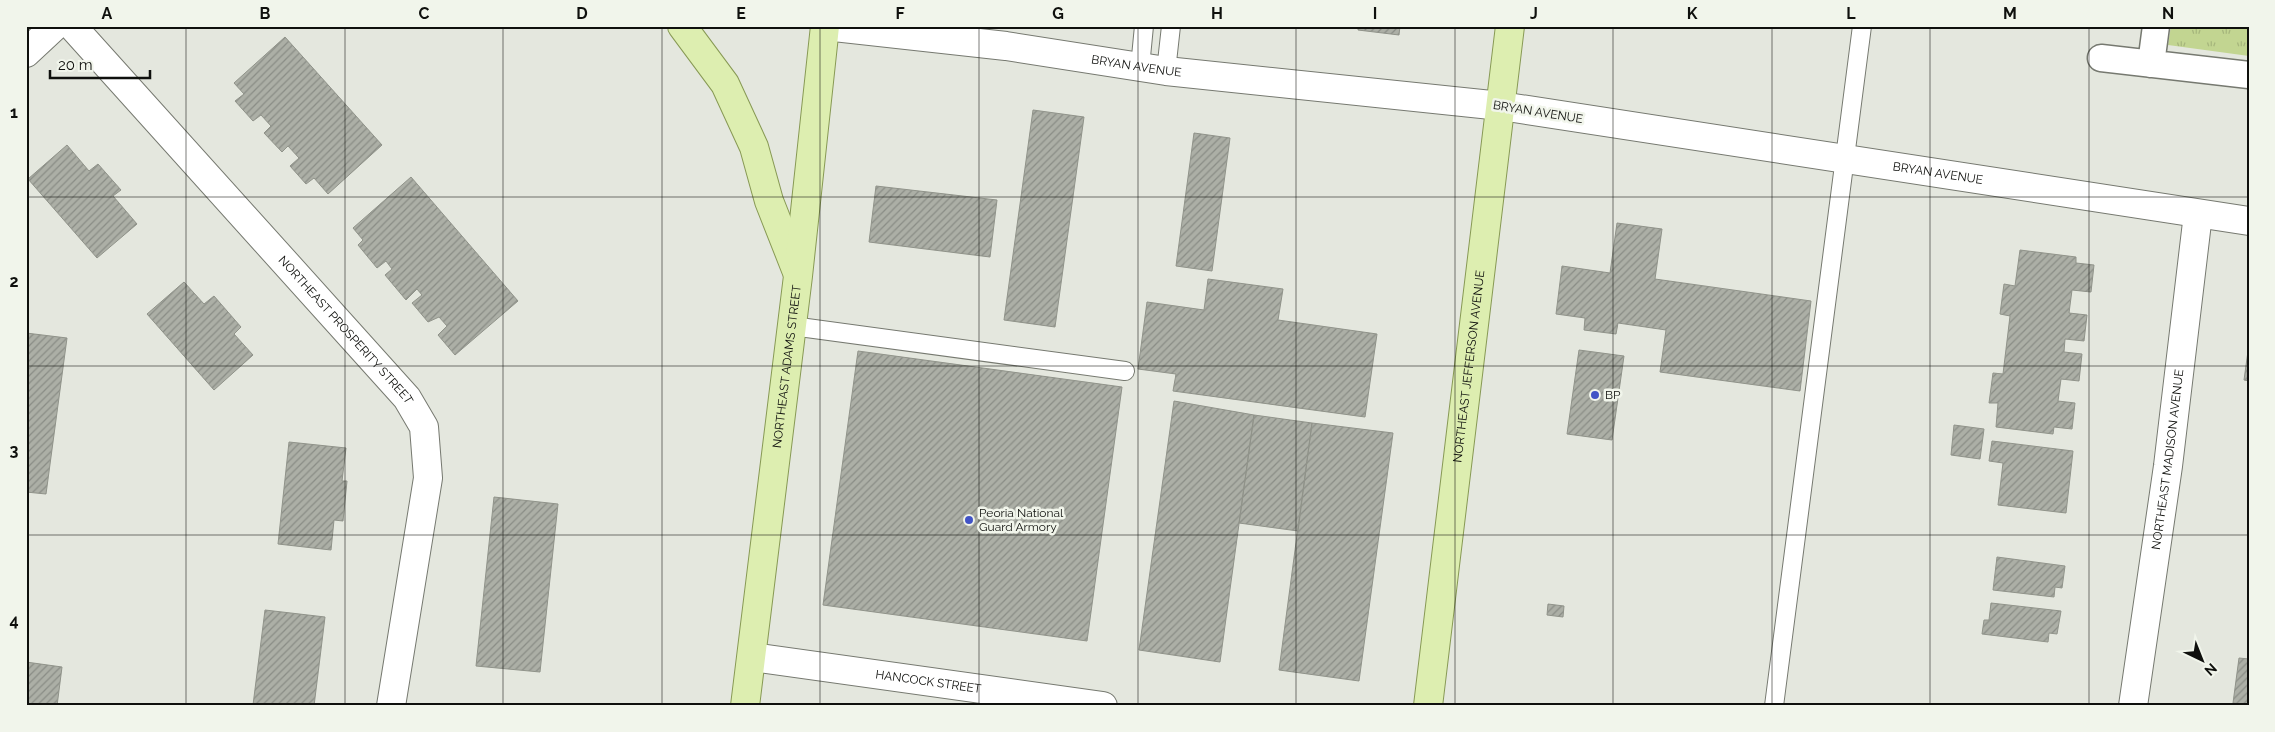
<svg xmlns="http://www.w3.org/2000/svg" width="2275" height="732" font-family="Raleway,sans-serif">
<defs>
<pattern id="grass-tufts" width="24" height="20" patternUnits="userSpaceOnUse" patternTransform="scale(1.25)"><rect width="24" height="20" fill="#c2d591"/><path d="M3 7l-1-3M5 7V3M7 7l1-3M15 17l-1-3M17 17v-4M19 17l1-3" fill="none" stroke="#a6b67c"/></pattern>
<pattern id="building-hatch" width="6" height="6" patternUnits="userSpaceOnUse" patternTransform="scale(1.25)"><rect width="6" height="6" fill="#acafa6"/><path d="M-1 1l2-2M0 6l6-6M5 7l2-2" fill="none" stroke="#8a8d86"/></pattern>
</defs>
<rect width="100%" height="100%" fill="#e4e7de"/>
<path fill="url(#grass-tufts)" d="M2171 26H2249V56L2168 45Z"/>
<path fill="url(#building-hatch)" stroke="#90938a" d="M1358 26H1400L1399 35 1358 30Z
M285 37 382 145 328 194 314 178 306 184 290 166 299 158 288 146 282 152 264 133 271 126 261 115 253 121 235 101 244 94 234 83Z
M1033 110 1084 117 1055 327 1004 320Z
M1194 133 1230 138 1212 271 1176 266Z
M67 145 89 171 98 164 121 190 113 196 137 224 97 258 28 179Z
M411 177 518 301 455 355 438 335 447 326 439 317 428 322 412 303 422 295 417 289 406 300 385 275 392 269 386 261 377 268 358 245 363 240 353 228Z
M876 186 997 200 990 257 869 242Z
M1617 223 1662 229 1655 279 1811 301 1800 391 1660 372 1666 330 1618 323 1616 334 1584 330 1585 318 1556 314 1562 266 1610 273Z
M2020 250 2076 257V263L2094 265 2091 292 2072 290 2069 313 2087 315 2084 341 2065 339 2064 352 2082 354 2079 381 2061 379 2058 401 2075 403 2072 429 2054 427 2053 434 1996 427 1998 403H1989L1993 373 2003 374 2010 316 2000 314 2004 284 2015 286Z
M1208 279 1283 289 1278 320 1377 334 1365 417 1173 391 1176 374 1138 369 1147 302 1204 310Z
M184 282 204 304 214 296 241 327 234 334 253 355 214 390 147 314Z
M26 333 67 338 46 494 26 492Z
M2249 344V381L2244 380Z
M1579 350 1624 356 1612 440 1567 434Z
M858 351 1122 387 1087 641 823 605Z
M1174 401 1254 415 1220 662 1139 650Z
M1254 415 1312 423 1298 531 1239 523Z
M1312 423 1393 433 1359 681 1279 670Z
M1954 425 1984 429 1980 459 1951 455Z
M1992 441 2073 451 2066 513 1998 505 2003 463 1989 461Z
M289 442 346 448 342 481H347L343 521 334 520 331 550 278 544Z
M494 497 558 504 540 672 476 666Z
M1997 557 2065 566 2062 588 2055 587 2054 597 1993 590Z
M1991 603 2061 611 2057 634 2049 633 2048 642 1982 634 1984 620H1989Z
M1548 604 1564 606 1563 617 1547 615Z
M265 610 325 617 314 706 253 705Z
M2239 658 2249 659V705L2233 703Z
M26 662 62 667 57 706H26Z"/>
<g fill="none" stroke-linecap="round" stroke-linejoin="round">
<defs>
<path id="service" d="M1140 67 1144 26
M1166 71 1171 26
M792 326 1125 371
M1774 706 1862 26"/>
<path id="pedestrian" d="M2101 58 2249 75
M2151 64 2156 26"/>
<g id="minor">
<path id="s1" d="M72 26 407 398 424 427 428 478 391 706"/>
<path d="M26 53 55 26"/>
<path id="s2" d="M1501 106 2249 221"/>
<path id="s3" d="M752 657 1103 706"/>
<path id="s4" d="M2133 706 2168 466 2198 214"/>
</g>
<g id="tertiary">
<path id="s5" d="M825 26 1006 46 1166 71 1501 106"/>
</g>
<g id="primary">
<path d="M682 26 725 84 754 147 769 201 797 272"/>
<path id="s6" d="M745 706 798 276 825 26"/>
<path id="s7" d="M1428 706 1510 26"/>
</g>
</defs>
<use href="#service" stroke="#767970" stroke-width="20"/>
<use href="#pedestrian" stroke="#767970" stroke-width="29"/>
<use href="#minor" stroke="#767970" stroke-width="30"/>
<use href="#tertiary" stroke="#767970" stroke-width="30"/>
<use href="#primary" stroke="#879954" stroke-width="30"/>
<use href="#service" stroke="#fff" stroke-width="18"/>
<use href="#pedestrian" stroke="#fff" stroke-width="26"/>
<use href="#minor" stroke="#fff" stroke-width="28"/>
<use href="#tertiary" stroke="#fff" stroke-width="28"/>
<use href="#primary" stroke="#ddeeb0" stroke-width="28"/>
</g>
<path fill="none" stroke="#0f100d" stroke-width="1" stroke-opacity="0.55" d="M186 26V706M345 26V706M503 26V706M662 26V706M820 26V706M979 26V706M1138 26V706M1296 26V706M1455 26V706M1613 26V706M1772 26V706M1930 26V706M2089 26V706M26 197H2249M26 366H2249M26 535H2249"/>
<g fill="#4153c6" stroke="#f1f5eb" stroke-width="2">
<circle cx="1595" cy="395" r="5"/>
<circle cx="969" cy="520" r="5"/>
</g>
<g text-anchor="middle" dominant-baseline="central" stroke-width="5" stroke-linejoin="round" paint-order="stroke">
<g font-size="12" fill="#0f100d" stroke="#f1f5eb">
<text stroke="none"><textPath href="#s5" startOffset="314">BRYAN AVENUE</textPath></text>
<text transform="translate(1538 112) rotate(9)">BRYAN AVENUE</text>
<text stroke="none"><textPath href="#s2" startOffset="442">BRYAN AVENUE</textPath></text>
<text stroke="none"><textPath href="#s1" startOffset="409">NORTHEAST PROSPERITY STREET</textPath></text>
<text stroke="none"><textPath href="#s6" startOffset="342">NORTHEAST ADAMS STREET</textPath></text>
<text stroke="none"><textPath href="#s7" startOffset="342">NORTHEAST JEFFERSON AVENUE</textPath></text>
<text stroke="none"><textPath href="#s4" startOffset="249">NORTHEAST MADISON AVENUE</textPath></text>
<text stroke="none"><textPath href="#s3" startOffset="178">HANCOCK STREET</textPath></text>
</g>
<g font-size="12" fill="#0f100d" stroke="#f1f5eb" text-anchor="start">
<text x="1605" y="395">BP</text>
<text x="979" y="513">Peoria National<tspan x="979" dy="14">Guard Armory</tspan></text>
</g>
</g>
<rect width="2275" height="732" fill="none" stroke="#f1f5eb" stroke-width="55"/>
<g transform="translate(2202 660) rotate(137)" stroke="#f1f5eb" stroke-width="4" paint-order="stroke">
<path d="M0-4L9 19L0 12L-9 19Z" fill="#0f100d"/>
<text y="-8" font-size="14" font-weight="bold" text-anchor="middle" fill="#0f100d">N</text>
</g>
<path d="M50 70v8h100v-8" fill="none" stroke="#0f100d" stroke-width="2.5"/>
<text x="58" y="70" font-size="15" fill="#0f100d" stroke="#f1f5eb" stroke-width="4" paint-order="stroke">20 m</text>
<rect x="28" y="28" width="2220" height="676" fill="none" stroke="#0f100d" stroke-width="2"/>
<g font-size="16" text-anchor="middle" font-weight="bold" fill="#0f100d">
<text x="107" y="19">A</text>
<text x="265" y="19">B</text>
<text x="424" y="19">C</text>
<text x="582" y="19">D</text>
<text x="741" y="19">E</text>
<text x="900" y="19">F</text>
<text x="1058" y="19">G</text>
<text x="1217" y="19">H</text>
<text x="1375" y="19">I</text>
<text x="1534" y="19">J</text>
<text x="1692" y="19">K</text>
<text x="1851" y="19">L</text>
<text x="2010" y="19">M</text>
<text x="2168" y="19">N</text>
<text x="14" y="118">1</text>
<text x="14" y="287">2</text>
<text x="14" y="456">3</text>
<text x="14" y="626">4</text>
</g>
</svg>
